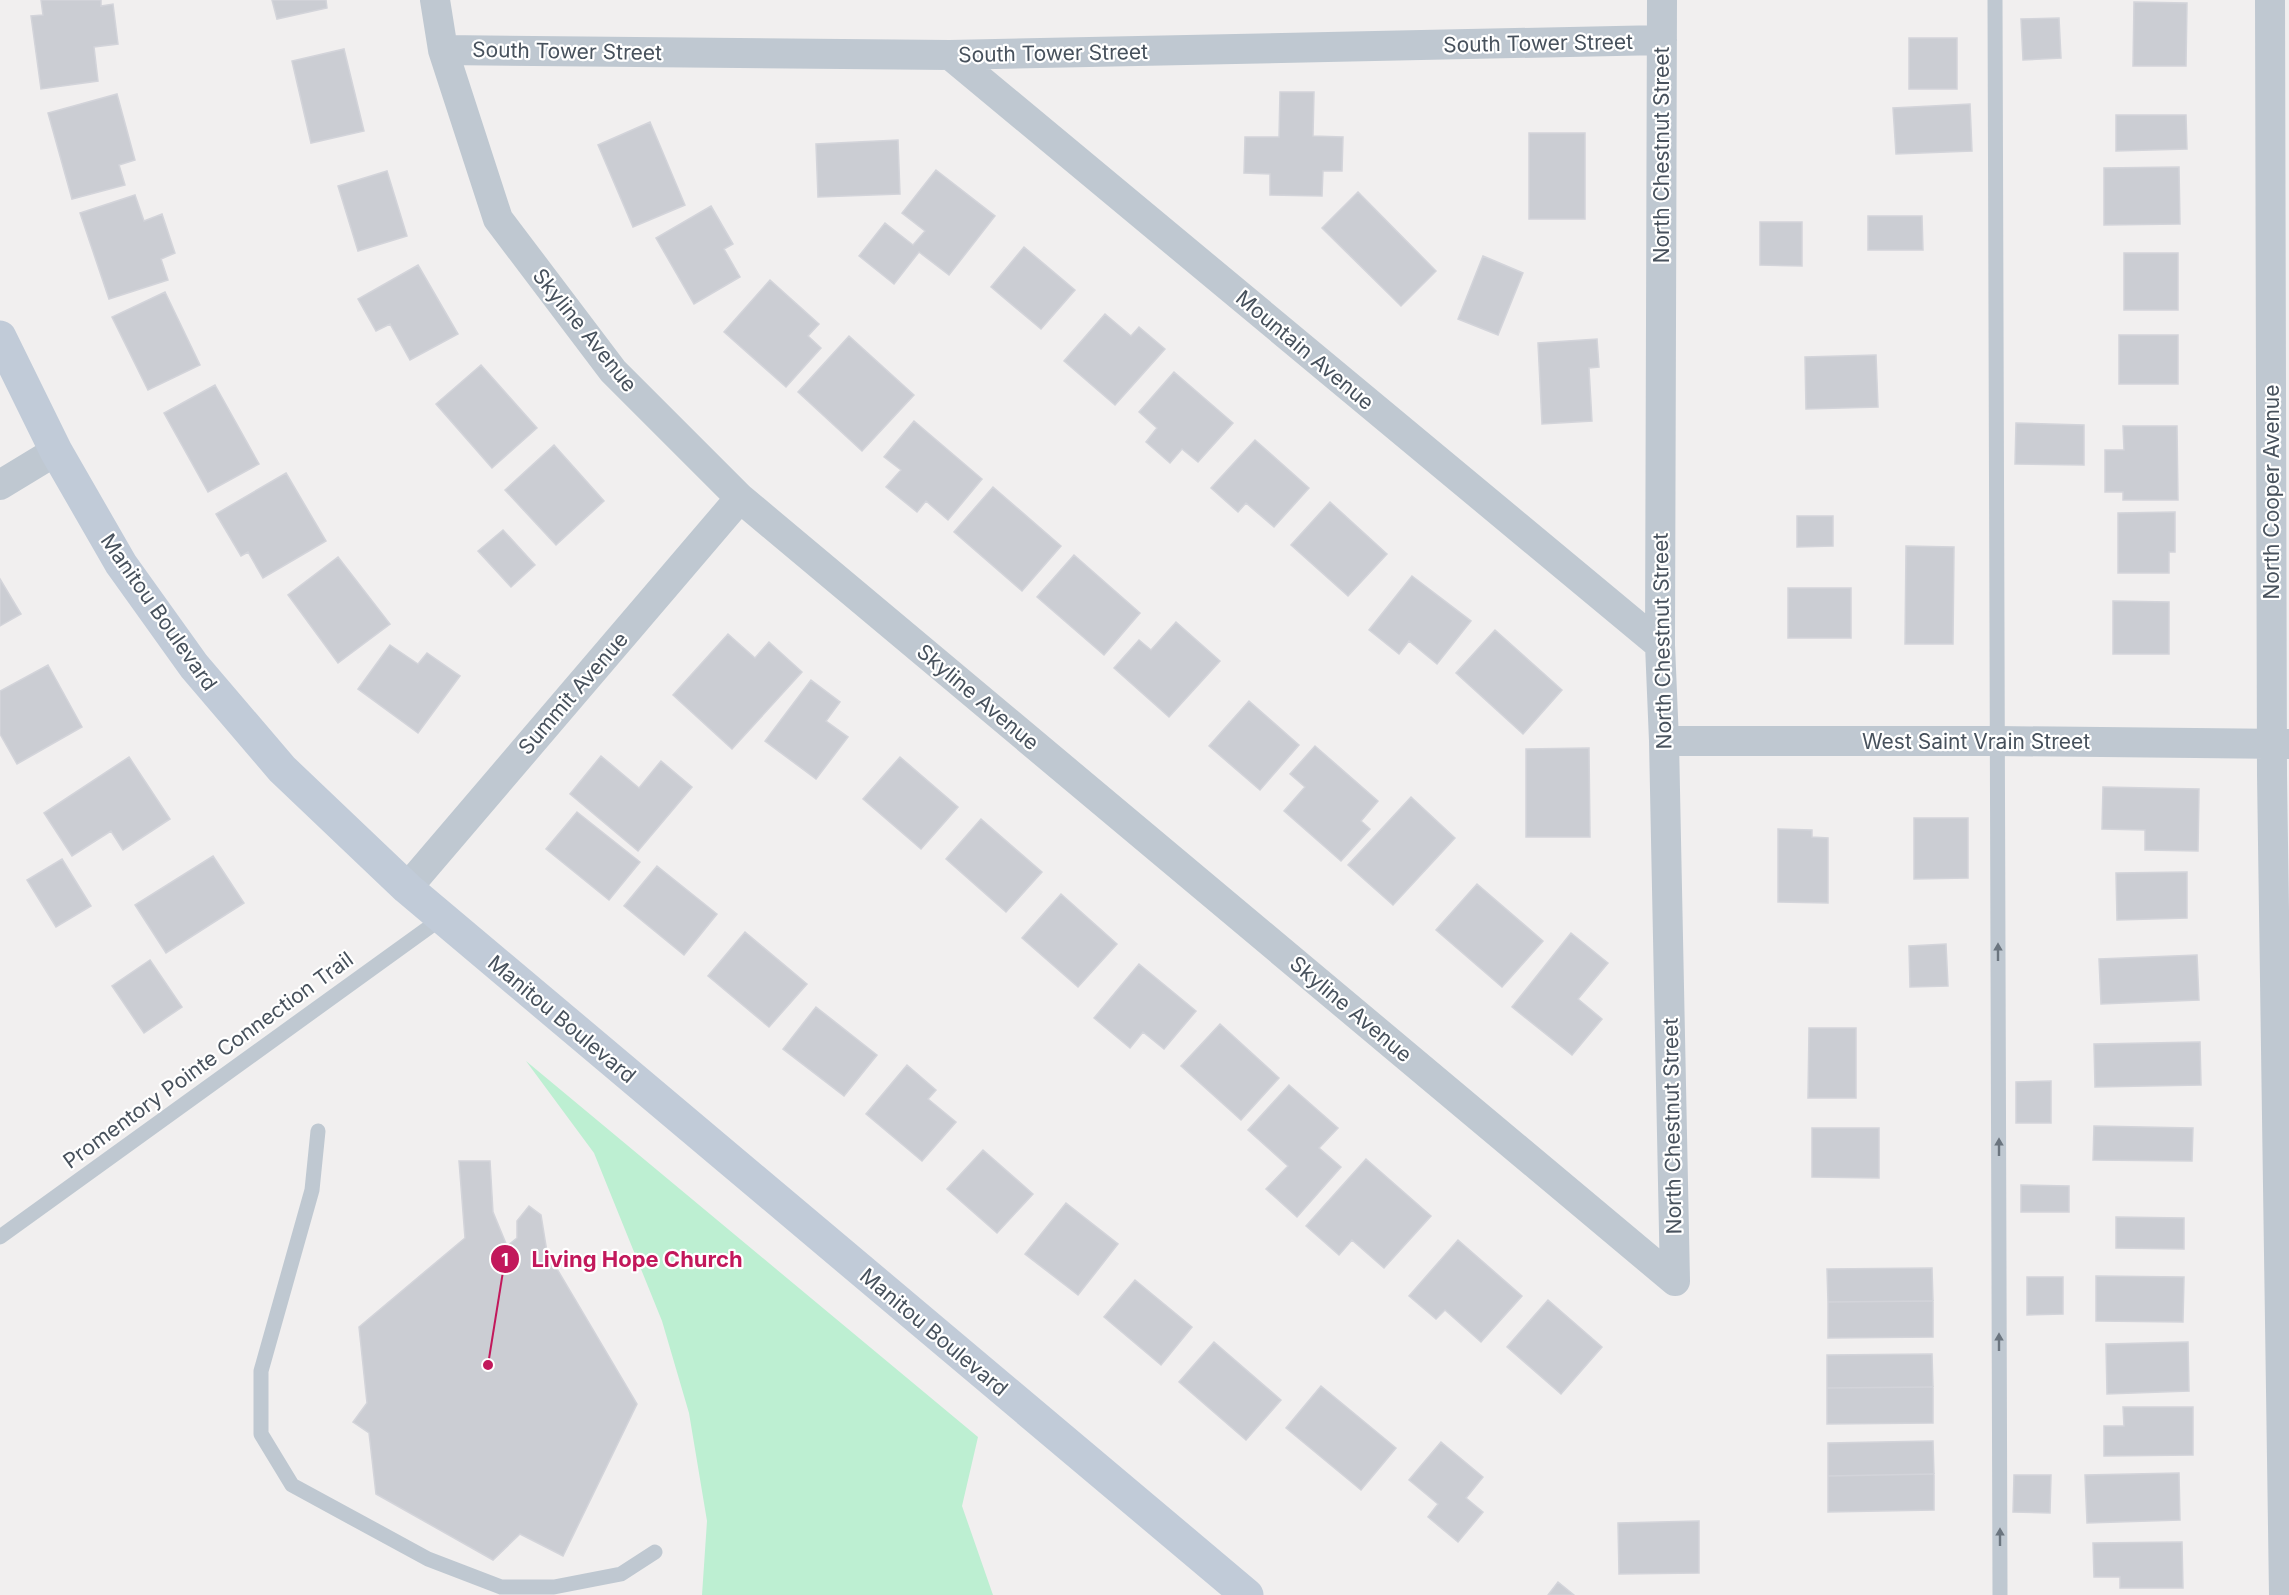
<svg xmlns="http://www.w3.org/2000/svg" width="2289" height="1595" font-family="Inter,sans-serif">
<rect width="100%" height="100%" fill="#f1efef"/>
<path fill="#bdefd2" d="M526 1061 978 1437 962 1506 993 1595H702L707 1521 689 1413 662 1321 594 1153Z"/>
<path fill="#cbcdd3" stroke="#d3d4da" stroke-width="1.5" d="M41 0H101V6L113 4 118 44 94 47 98 81 41 89 31 16 43 15Z
M272 0H326L327 8 277 19Z
M2134 2 2187 3 2186 66H2133Z
M2059 18 2061 58 2023 60 2021 19Z
M1909 38H1957V89H1909Z
M344 49 364 131 311 143 292 61Z
M1280 92H1314L1313 136 1343 137 1342 171H1323L1322 196 1270 195V174L1244 173 1245 137H1279Z
M117 94 135 160 119 165 125 185 72 199 48 113Z
M1970 104 1972 151 1896 154 1893 108Z
M2116 115H2186L2187 149 2116 151Z
M650 122 685 205 633 227 598 145Z
M1529 133H1585V219H1529Z
M898 140 900 194 818 197 816 144Z
M2179 167 2180 224 2104 225V168Z
M936 170 995 216 949 275 919 252 894 284 859 256 885 223 913 245 925 231 902 213Z
M387 171 407 236 358 251 338 186Z
M1358 192 1436 271 1401 306 1322 228Z
M135 195 144 221 162 214 175 253 161 259 168 280 109 299 80 213Z
M711 206 733 244 724 249 740 277 694 304 656 238Z
M1868 216H1922L1923 250H1868Z
M1760 222H1802V266L1760 265Z
M1024 247 1075 290 1041 329 991 287Z
M2124 253H2178V310H2124Z
M1483 256 1523 273 1498 335 1458 319Z
M418 265 458 334 410 360 390 324 376 331 358 299Z
M770 280 819 324 808 336 821 348 786 387 724 332Z
M165 292 200 365 148 390 112 317Z
M1105 314 1131 336 1139 327 1165 349 1115 405 1064 361Z
M2119 335H2178V384H2119Z
M849 336 914 395 862 451 798 392Z
M1597 339 1599 367 1589 368 1592 421 1542 424 1538 343Z
M1876 355 1878 407 1806 409 1805 357Z
M481 365 537 428 492 468 436 404Z
M1174 372 1233 423 1198 462 1182 449 1170 463 1146 442 1157 428 1139 412Z
M215 385 259 464 208 492 164 413Z
M914 421 982 479 948 520 926 501 917 512 886 487 901 470 884 457Z
M2016 423 2084 425V465L2015 464Z
M2123 426H2177L2178 500H2123V492H2105V450H2124Z
M1255 440 1309 488 1274 527 1246 503 1238 512 1211 488Z
M554 445 604 501 556 545 505 490Z
M286 473 326 541 263 578 248 552 241 556 216 514Z
M993 487 1061 546 1022 591 954 532Z
M1330 502 1387 554 1348 596 1291 545Z
M2175 512V552H2169V573H2118V513Z
M1797 516H1833V546L1797 547Z
M503 530 535 565 511 587 478 551Z
M1906 546 1954 547 1953 644H1905Z
M1074 555 1140 613 1104 655 1037 597Z
M338 557 390 624 338 663 288 595Z
M1412 576 1471 621 1437 664 1409 641 1399 654 1369 630Z
M0 579 21 614 0 626Z
M1788 588H1851V638H1788Z
M2113 601 2169 602V654H2113Z
M1176 622 1220 661 1169 717 1114 668 1139 640 1151 650Z
M1495 630 1562 690 1523 734 1456 673Z
M728 634 755 658 769 642 802 672 732 749 673 695Z
M390 645 418 664 427 653 460 676 418 733 358 689Z
M48 665 82 727 17 764 0 734V691Z
M811 680 840 702 826 721 848 737 816 779 765 741Z
M1249 701 1299 745 1260 790 1209 746Z
M1315 746 1378 801 1361 821 1370 829 1341 861 1284 811 1305 787 1290 774Z
M1589 748 1590 837H1526V749Z
M601 756 639 788 661 761 692 787 638 851 570 794Z
M129 757 170 819 123 850 111 831 72 856 44 813Z
M900 757 958 807 921 849 863 799Z
M2103 787 2199 789 2198 851 2145 850V830L2102 829Z
M1411 797 1455 838 1393 905 1348 865Z
M577 812 640 862 609 900 546 849Z
M1914 818H1968V878L1914 879Z
M981 819 1042 872 1006 912 946 859Z
M1778 829 1812 830V837L1828 838V903L1778 902Z
M213 856 244 903 166 953 135 905Z
M62 859 91 906 56 927 27 880Z
M657 866 717 914 684 955 624 906Z
M2187 872V918L2117 920 2116 873Z
M1477 884 1543 941 1502 987 1436 930Z
M1061 894 1117 944 1078 987 1022 938Z
M745 932 807 984 769 1027 708 976Z
M1571 933 1608 963 1578 999 1602 1019 1572 1055 1512 1007Z
M1946 944 1948 986 1910 987 1909 946Z
M2197 955 2199 1000 2101 1004 2099 959Z
M150 960 182 1007 144 1033 112 986Z
M1139 964 1196 1011 1164 1049 1143 1032 1130 1048 1094 1018Z
M816 1007 877 1055 844 1096 783 1049Z
M1220 1024 1279 1078 1241 1120 1181 1066Z
M1809 1028H1856V1098H1808Z
M2200 1042 2201 1085 2095 1087 2094 1044Z
M907 1065 936 1090 928 1099 956 1122 922 1161 866 1114Z
M2051 1081V1123H2016V1082Z
M1289 1085 1338 1128 1319 1148 1341 1167 1297 1217 1266 1189 1288 1166 1248 1130Z
M2094 1126 2193 1128 2192 1161 2093 1160Z
M1812 1128H1879V1178L1812 1177Z
M983 1150 1033 1194 997 1233 947 1189Z
M1366 1159 1431 1216 1384 1268 1352 1240 1339 1255 1306 1226Z
M459 1161H490L493 1212 507 1246 517 1238V1221L529 1206 541 1215 547 1252 637 1404 563 1556 520 1534 493 1560 376 1494 369 1433 353 1422 367 1403 359 1327 465 1238Z
M2021 1185 2069 1186V1212H2021Z
M1066 1203 1118 1244 1078 1295 1025 1254Z
M2116 1217 2184 1218V1249L2116 1248Z
M1458 1240 1522 1296 1481 1342 1445 1310 1436 1319 1409 1296Z
M1932 1268 1933 1301 1828 1302 1827 1269Z
M2096 1276 2184 1277 2183 1322 2096 1321Z
M2027 1277H2063V1314L2027 1315Z
M1135 1280 1192 1327 1161 1365 1104 1317Z
M1548 1300 1602 1347 1561 1394 1507 1347Z
M1933 1301V1337L1828 1338V1302Z
M1214 1342 1281 1400 1246 1440 1179 1382Z
M2188 1342 2189 1391 2107 1394 2106 1344Z
M1932 1354 1933 1387 1827 1388V1355Z
M1321 1386 1396 1448 1361 1490 1286 1428Z
M1933 1387V1423L1827 1424V1388Z
M2123 1407H2193V1455L2104 1456V1426H2124Z
M1933 1441 1934 1474 1828 1476V1443Z
M1441 1442 1483 1477 1466 1498 1483 1512 1458 1542 1428 1517 1438 1504 1409 1480Z
M2179 1473 2180 1520 2087 1523 2085 1475Z
M1934 1474V1510L1828 1512V1476Z
M2014 1475H2051L2050 1513 2013 1512Z
M1699 1521V1573L1619 1574 1618 1523Z
M2182 1542 2183 1588H2120V1577H2094L2093 1543Z
M1558 1582 1574 1595H1548Z"/>
<g fill="none" stroke-linecap="round" stroke-linejoin="round">
<path stroke="#bfc8d1" stroke-width="15" d="M1995 0 2000 1595
M318 1131 312 1190 261 1371V1434L292 1485 428 1559 501 1587H554L621 1574 655 1552
M0 1237 442 918"/>
<path stroke="#bfc8d1" stroke-width="30" d="M435 0 443 50 498 219 613 371 740 498 1675 1281
M1662 0 1660 645 1664 741 1675 1281
M2270 0 2272 775 2284 1595
M443 50 950 55 1662 40
M950 55 1660 645
M0 485 56 451
M1664 741H1997L2289 744
M407 888 740 498"/>
<path stroke="#c1cbd8" stroke-width="33" d="M0 337 56 451 121 564 194 666 282 769 407 888 1247 1595"/>
</g>
<defs><path id="oneway-solid" d="M-6-.8H1V-3.2L6.5 0L1 3.2V.8H-6Z" transform="scale(1.5)"/></defs>
<g fill="#6b757f">
<use href="#oneway-solid" transform="translate(1998 952) rotate(-90)"/>
<use href="#oneway-solid" transform="translate(1999 1147) rotate(-90)"/>
<use href="#oneway-solid" transform="translate(1999 1342) rotate(-90)"/>
<use href="#oneway-solid" transform="translate(2000 1537) rotate(-90)"/>
</g>
<g text-anchor="middle" dominant-baseline="central" stroke-width="4.5" stroke-linejoin="round" paint-order="stroke">
<g font-size="21" fill="#47515c" stroke="#fff">
<text transform="translate(1538 43) rotate(-1)">South Tower Street</text>
<text transform="translate(567 51) rotate(1)">South Tower Street</text>
<text transform="translate(1053 53) rotate(-1)">South Tower Street</text>
<text transform="translate(1661 155) rotate(-90)">North Chestnut Street</text>
<text transform="translate(585 330) rotate(51)">Skyline Avenue</text>
<text transform="translate(1305 350) rotate(40)">Mountain Avenue</text>
<text transform="translate(2271 492) rotate(-90)">North Cooper Avenue</text>
<text transform="translate(159 612) rotate(55)">Manitou Boulevard</text>
<text transform="translate(1662 641) rotate(-91)">North Chestnut Street</text>
<text transform="translate(573 693) rotate(-49)">Summit Avenue</text>
<text transform="translate(978 697) rotate(40)">Skyline Avenue</text>
<text x="1976" y="741">West Saint Vrain Street</text>
<text transform="translate(1351 1009) rotate(40)">Skyline Avenue</text>
<text transform="translate(562 1019) rotate(40)">Manitou Boulevard</text>
<text transform="translate(208 1060) rotate(-36)">Promentory Pointe Connection Trail</text>
<text transform="translate(1672 1126) rotate(-91)">North Chestnut Street</text>
<text transform="translate(934 1332) rotate(40)">Manitou Boulevard</text>
</g>
</g>
<path fill="none" stroke="#c2185b" stroke-width="2" d="M488 1365L505 1259"/>
<g fill="#c2185b" stroke="#fff" stroke-width="2">
<circle cx="488" cy="1365" r="6"/>
<circle cx="505" cy="1259" r="15"/>
</g>
<g font-size="18" text-anchor="middle" font-weight="bold" fill="#fff">
<text x="505" y="1266">1</text>
</g>
<g font-size="22" text-anchor="middle" font-weight="bold" fill="#c2185b" stroke="#fff" stroke-width="4.5" stroke-linejoin="round" paint-order="stroke">
<text x="637" y="1267">Living Hope Church</text>
</g>
</svg>
